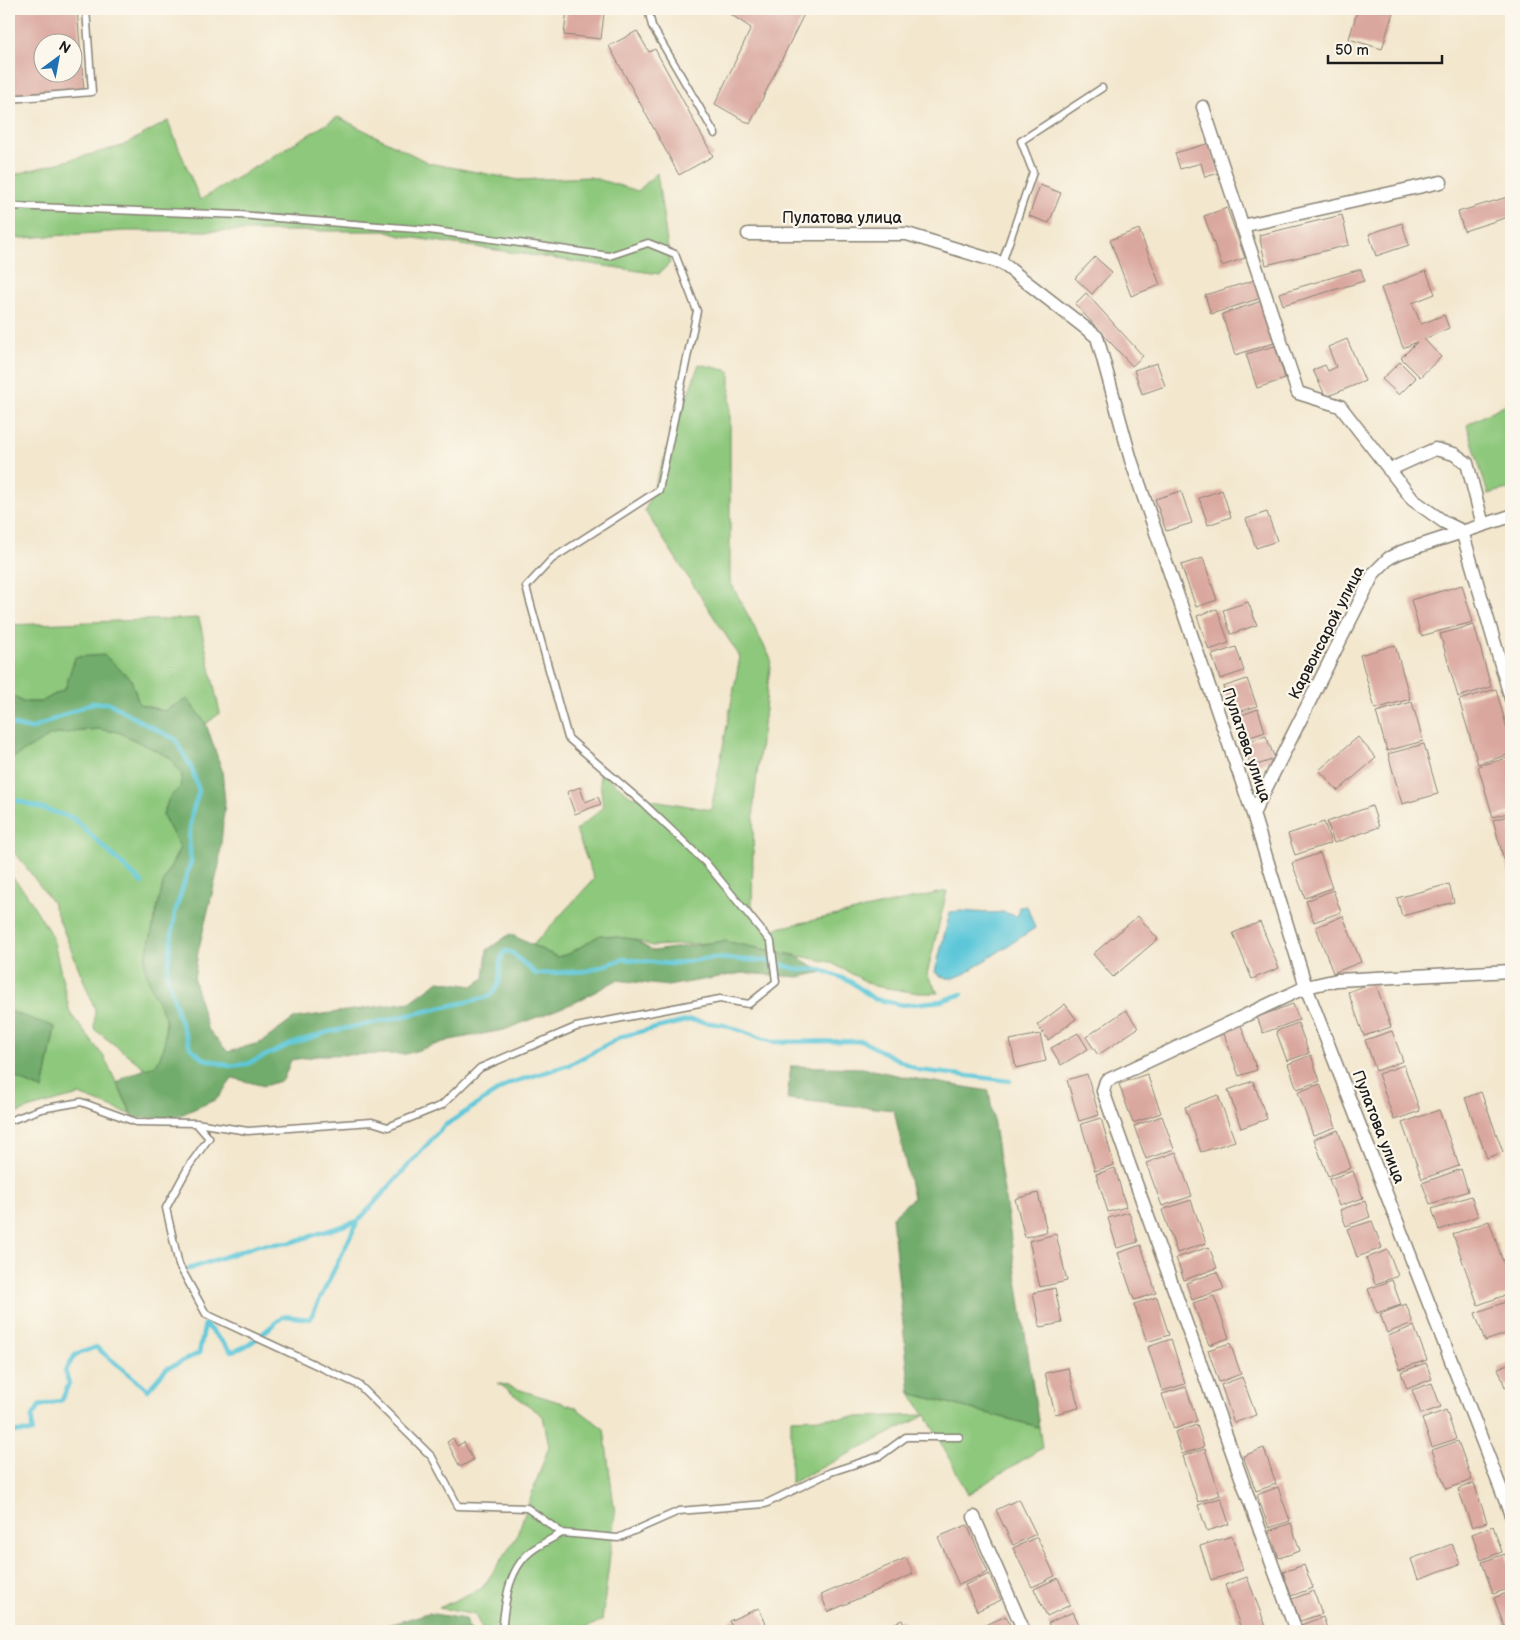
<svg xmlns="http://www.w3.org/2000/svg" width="1520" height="1640" font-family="'Balsamiq Sans',sans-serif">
<rect width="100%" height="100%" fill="#fbf7ec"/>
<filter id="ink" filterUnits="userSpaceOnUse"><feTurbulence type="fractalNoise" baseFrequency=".02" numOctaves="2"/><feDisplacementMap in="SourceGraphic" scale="10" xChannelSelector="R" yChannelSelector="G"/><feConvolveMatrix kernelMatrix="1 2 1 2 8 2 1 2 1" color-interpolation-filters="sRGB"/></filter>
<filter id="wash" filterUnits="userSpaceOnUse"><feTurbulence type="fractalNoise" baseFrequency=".0096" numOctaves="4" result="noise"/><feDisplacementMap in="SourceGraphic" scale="20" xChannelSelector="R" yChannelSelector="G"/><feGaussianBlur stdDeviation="1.12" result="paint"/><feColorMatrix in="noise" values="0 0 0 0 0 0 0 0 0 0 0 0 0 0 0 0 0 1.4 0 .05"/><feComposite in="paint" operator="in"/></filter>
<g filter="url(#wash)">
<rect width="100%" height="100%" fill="#f3e7ce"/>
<path fill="#8dc87c" stroke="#54724c" d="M338 117 429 163 519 180 590 177 638 191 657 173 670 263 659 274 401 236 385 231H124L9 239V176L122 146 168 121 200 200Z
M699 364 730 371V581L771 659 754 800 752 905 764 931 947 891 927 974 938 993H918L874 986 830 962 728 942 652 946 633 939 600 935 569 954 557 957 533 945 594 879 576 830 603 808 599 771 631 796 711 810 740 657 645 511Z
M1511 401V488L1488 494 1467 425Z
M199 618 220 713 206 724 187 699 164 711 139 704 131 679 76 657 65 689 41 702H22L9 693V625Z
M98 729 118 732 169 757 184 774 180 787 169 798 163 815 180 848 164 880 144 964 166 1020 164 1048 156 1065 146 1069 94 1029 95 1009 52 902 20 859 9 848V760L51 735Z
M9 873 26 893 53 938 70 1013 104 1057 132 1115 79 1095 30 1108 9 1117V1075L43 1090 55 1028 9 1011Z
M498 1383 575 1407 604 1429 615 1514 602 1621 576 1631H483L475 1615 439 1608 483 1587 516 1538 549 1446 543 1416Z
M910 1393 1039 1427 1042 1448 968 1494 926 1415 791 1483V1419L925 1415Z"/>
<path fill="#72ac6c" stroke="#476444" d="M104 655 131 679 139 704 164 711 187 699 206 724 222 770 225 802 219 865 198 952 194 980 207 1028 228 1052 262 1042 295 1018 410 1002 439 981 473 986 484 978 487 950 510 934 557 957 569 954 600 935 633 939 653 951 724 941 796 956 823 972 799 977 742 973 668 986 617 980 576 1002 504 1030 450 1040 406 1054 324 1055 291 1060 283 1080 264 1086 233 1078 217 1099 176 1117 134 1118 117 1083 127 1076 156 1065 164 1048 166 1020 149 983 144 964 164 880 180 848 163 815 169 798 180 787 182 775 169 757 118 732 98 729 51 735 9 760V693L22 702H41L65 689 75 657Z
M9 1011 55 1027 43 1090 9 1075Z
M791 1066 863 1068 911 1078 989 1091 1039 1427 910 1393 892 1217 913 1198 894 1110 787 1099Z
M428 1613 465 1619 471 1631H369Z"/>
<path fill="#5dc7d9" stroke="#3c727a" d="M1027 906 1035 928 966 973C954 979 946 981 935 972L950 912 960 911 990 913 1003 912 1016 916 1019 914V907Z"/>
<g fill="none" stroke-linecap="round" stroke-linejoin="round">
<path stroke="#5dc7d9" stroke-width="4.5" d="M9 724 31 729 92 703H109L138 720 175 739 191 767 199 791 192 813 189 838 191 862 175 912 167 973 178 1015 190 1047 202 1058 229 1066 247 1064 291 1044 328 1032 392 1019 488 997C510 980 492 969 505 951L511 952 536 974 587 971 624 959 670 964 712 958 768 961 801 970 819 969 850 981 874 999 903 1005 941 1001 962 994
M9 798 73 818 142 883
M189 1269 258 1245 289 1243 358 1221
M9 1432H32V1417L39 1406 62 1400 69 1383 65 1371 75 1355 96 1347 148 1390 166 1369 199 1353 205 1324 231 1351C252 1348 267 1328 284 1316L310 1319 358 1221 444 1126 510 1083 569 1065 623 1036 690 1020 724 1025 772 1042 862 1041 918 1070 1010 1081"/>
</g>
<g id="blocks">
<path fill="#daa79e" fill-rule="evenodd" d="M9 9H77L84 91 9 97ZM42 42H72V72H42Z
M567 9 604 13 601 39 564 35Z
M723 9H799L805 12 750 124 715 104 751 28Z
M1358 9H1394L1382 49 1349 39Z
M637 31 649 52 655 49 713 156 679 175 609 46Z
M1210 143 1219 173 1205 177 1201 163 1180 169 1175 153Z
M1040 185 1061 193 1049 223 1029 216Z
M1511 196V216L1464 231 1458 212Z
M1227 208 1245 258 1222 266 1204 216Z
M1342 215 1349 245 1266 265 1259 235Z
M1402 223 1409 245 1376 256 1369 234Z
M1139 229 1160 285 1131 296 1110 240Z
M1095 257 1112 272 1092 294 1075 278Z
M1361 269 1364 281 1283 305 1279 293Z
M1426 271 1435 294 1412 303 1421 324 1444 315 1449 328 1424 339 1441 357 1420 377 1401 358 1417 342 1403 348 1381 288Z
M1255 280 1261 298 1211 314 1205 295Z
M1086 293 1143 356 1132 366 1075 304Z
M1262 301 1274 343 1235 355 1222 314Z
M1347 339 1365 381 1326 397 1313 370 1325 365 1328 371 1336 367 1328 347Z
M1275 346 1285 379 1257 388 1246 354Z
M1400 362 1416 378 1399 395 1382 379Z
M1157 363 1165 386 1142 394 1134 370Z
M1222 490 1231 517 1208 525 1199 498Z
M1181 491 1192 523 1166 531 1155 499Z
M1267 512 1277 541 1256 548 1246 519Z
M1203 558 1217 600 1196 607 1181 565Z
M1462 585 1473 622 1421 636 1411 600Z
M1248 602 1257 625 1231 634 1223 610Z
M1217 609 1229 643 1209 650 1197 616Z
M1474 625 1491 687 1458 697 1440 634Z
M1395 645 1410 699 1375 709 1360 655Z
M1236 647 1244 671 1220 679 1212 655Z
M1247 679 1257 706 1232 714 1223 687Z
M1496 689 1511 743V754L1478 764 1459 700Z
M1412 702 1423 741 1387 751 1376 712Z
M1258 709 1265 732 1242 740 1234 718Z
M1266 736 1275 759 1251 767 1243 743Z
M1358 737 1376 758 1338 791 1319 770Z
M1424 744 1438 794 1402 804 1388 754Z
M1511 757V812L1493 817 1478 766Z
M580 787 585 802 598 797 601 804 575 814 567 792Z
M1372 806 1379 827 1334 843 1327 822Z
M1511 815V858L1504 860 1493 820Z
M1324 822 1331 843 1295 855 1288 834Z
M1320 853 1332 888 1305 898 1292 863Z
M1511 862V880L1506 863Z
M1449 884 1454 902 1402 916 1397 898Z
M1333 890 1341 912 1314 922 1306 901Z
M1138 916 1158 939 1113 977 1093 954Z
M1343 916 1361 962 1333 973 1316 927Z
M1260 922 1279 968 1252 979 1233 933Z
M1375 982 1391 1027 1364 1036 1348 992Z
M1065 1004 1076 1019 1048 1040 1037 1025Z
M1293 1004 1299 1020 1263 1033 1257 1017Z
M1126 1010 1138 1028 1098 1055 1086 1037Z
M1298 1023 1309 1053 1287 1061 1276 1031Z
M1241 1025 1257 1070 1239 1076 1223 1031Z
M1392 1031 1403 1061 1376 1071 1365 1040Z
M1078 1033 1088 1049 1061 1065 1051 1048Z
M1040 1034 1046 1061 1016 1068 1010 1040Z
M1311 1055 1320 1081 1297 1089 1288 1064Z
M1404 1065 1420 1111 1394 1120 1378 1074Z
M1087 1074 1099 1115 1079 1121 1067 1080Z
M1147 1074 1161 1113 1133 1123 1119 1084Z
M1253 1081 1267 1119 1241 1128 1228 1090Z
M1320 1084 1336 1127 1313 1135 1298 1092Z
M1481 1092 1503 1152 1487 1158 1465 1098Z
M1218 1095 1235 1141 1201 1152 1185 1107Z
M1439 1110 1459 1166 1422 1179 1402 1123Z
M1162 1116 1174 1149 1146 1159 1134 1126Z
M1101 1118 1114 1165 1095 1171 1081 1124Z
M1338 1130 1351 1168 1328 1176 1314 1139Z
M1176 1152 1192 1196 1162 1206 1146 1163Z
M1115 1168 1126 1207 1108 1212 1096 1174Z
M1461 1169 1468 1191 1430 1204 1422 1183Z
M1353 1171 1363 1198 1339 1206 1329 1179Z
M1038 1193 1047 1232 1025 1237 1015 1199Z
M1471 1196 1478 1216 1439 1230 1432 1209Z
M1191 1200 1206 1243 1177 1253 1162 1210Z
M1365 1201 1370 1217 1346 1226 1340 1210Z
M1129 1212 1138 1242 1117 1248 1108 1218Z
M1372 1221 1382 1248 1357 1257 1347 1229Z
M1489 1221 1511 1285V1293L1478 1305 1453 1234Z
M1056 1234 1067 1281 1040 1287 1029 1241Z
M1141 1245 1156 1293 1134 1300 1118 1253Z
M1209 1247 1217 1268 1184 1280 1176 1258Z
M1388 1250 1398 1276 1375 1284 1366 1258Z
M1217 1272 1224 1289 1192 1300 1186 1283Z
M1392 1280 1401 1305 1377 1313 1368 1289Z
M1055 1288 1062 1323 1040 1327 1033 1293Z
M1214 1296 1229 1338 1209 1345 1193 1303Z
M1157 1297 1169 1335 1147 1342 1134 1304Z
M1511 1300V1332L1485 1341 1475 1313Z
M1406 1304 1413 1323 1387 1333 1380 1314Z
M1414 1326 1427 1360 1400 1369 1388 1336Z
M1171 1339 1185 1384 1162 1391 1148 1347Z
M1230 1343 1241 1374 1219 1382 1208 1350Z
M1426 1363 1432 1379 1407 1389 1401 1372Z
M1511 1363V1385L1505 1387 1498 1368Z
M1068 1368 1079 1408 1055 1414 1045 1373Z
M1242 1377 1256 1415 1234 1423 1221 1385Z
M1432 1383 1441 1407 1421 1414 1412 1390Z
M1186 1387 1197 1421 1174 1429 1162 1394Z
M1446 1410 1456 1439 1432 1447 1422 1419Z
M1197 1425 1204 1447 1182 1454 1175 1432Z
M453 1438 457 1446 464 1442 473 1460 460 1467 447 1442Z
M1458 1441 1472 1480 1446 1489 1432 1450Z
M1264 1448 1276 1484 1256 1491 1243 1456Z
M1205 1449 1220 1495 1198 1502 1183 1456Z
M1474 1483 1487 1522 1472 1527 1458 1489Z
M1278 1487 1290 1521 1269 1528 1257 1495Z
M1221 1498 1229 1524 1207 1531 1198 1505Z
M1019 1499 1036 1534 1013 1545 996 1510Z
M1291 1523 1300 1551 1279 1558 1269 1531Z
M967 1525 988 1572 959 1585 938 1537Z
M1493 1526 1502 1552 1481 1560 1472 1534Z
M1232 1536 1243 1570 1211 1580 1200 1546Z
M1037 1537 1055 1576 1032 1587 1013 1548Z
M1452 1544 1460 1564 1418 1579 1411 1559Z
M1505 1554 1511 1572V1588L1493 1594 1482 1562Z
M906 1558 913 1574 828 1612 821 1595Z
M1304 1565 1313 1588 1291 1596 1283 1572Z
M989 1574 1001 1600 977 1611 965 1585Z
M1247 1577 1267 1629 1260 1631H1242L1225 1585Z
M1058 1578 1070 1605 1047 1616 1034 1589Z
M1314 1591 1322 1614 1300 1621 1292 1599Z
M1511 1591V1624L1504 1626 1494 1598Z
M759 1608 769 1631H734L729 1621Z
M1073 1612 1082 1631H1052L1048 1623Z
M1006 1616 1013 1631H983L981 1627Z
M1323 1617 1328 1631H1303L1301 1625Z
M902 1620 907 1631H876Z"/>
</g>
</g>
<g filter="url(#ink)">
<use href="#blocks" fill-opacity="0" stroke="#888275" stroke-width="1"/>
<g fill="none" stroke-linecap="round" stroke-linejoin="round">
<defs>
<path id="lane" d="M648 9 652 26 715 134
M9 99 92 92 86 9
M1002 263 1033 172 1021 141 1102 88
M9 1121 41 1109 81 1102 136 1122 196 1123 248 1131 372 1122 388 1127 442 1105 480 1068 576 1027 720 999 749 1004 776 982 771 942 706 863 644 804 568 738 526 587 552 559 659 490 697 311 675 254 648 243 609 256 429 230 240 215 11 206
M196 1123 209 1138 189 1166 166 1208 179 1265 206 1314 359 1385 432 1457 458 1506 527 1508 562 1533 618 1538 679 1511 765 1504 831 1472 880 1456 906 1437H959
M502 1631C505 1602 508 1567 534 1549 543 1543 553 1538 562 1533"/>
<path id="street" d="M1203 107 1298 393 1340 406 1413 500 1444 522 1462 531 1511 699
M1242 226 1441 182
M748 234H907L1002 263 1097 337 1131 460 1253 814 1306 987 1511 1515
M1389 470 1435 449 1454 454 1467 463 1483 525
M1253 814 1374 573 1389 558 1401 552 1511 516
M974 1517 1024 1631
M1296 1631 1103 1091 1106 1081 1306 987 1337 980 1511 971"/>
</defs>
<use href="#lane" stroke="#888275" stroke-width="9"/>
<use href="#street" stroke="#888275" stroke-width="15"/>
<use href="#lane" stroke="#fff" stroke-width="6"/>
<use href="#street" stroke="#fff" stroke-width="12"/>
</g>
</g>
<g text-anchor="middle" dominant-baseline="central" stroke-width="4.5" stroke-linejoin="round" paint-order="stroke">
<g font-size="16" fill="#1c1c1c" stroke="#fbf7ec">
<text x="842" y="218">Пулатова улица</text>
<text transform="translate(1327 633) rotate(-63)">Карвонсарой улица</text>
<text transform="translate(1246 745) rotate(71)">Пулатова улица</text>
<text transform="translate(1378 1127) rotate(69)">Пулатова улица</text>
</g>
</g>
<rect width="1520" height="1640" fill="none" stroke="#fbf7ec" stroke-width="30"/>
<g transform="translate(58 58) rotate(32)"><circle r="24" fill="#fbf7ec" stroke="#a29f99"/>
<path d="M0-4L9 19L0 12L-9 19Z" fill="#1f6fb2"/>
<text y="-8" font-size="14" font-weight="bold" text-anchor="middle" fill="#1c1c1c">N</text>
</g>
<path d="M1328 55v8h114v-8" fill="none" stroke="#1c1c1c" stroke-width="2.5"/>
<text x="1335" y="55" font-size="15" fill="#1c1c1c" stroke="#fbf7ec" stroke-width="4" paint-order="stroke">50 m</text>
</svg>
